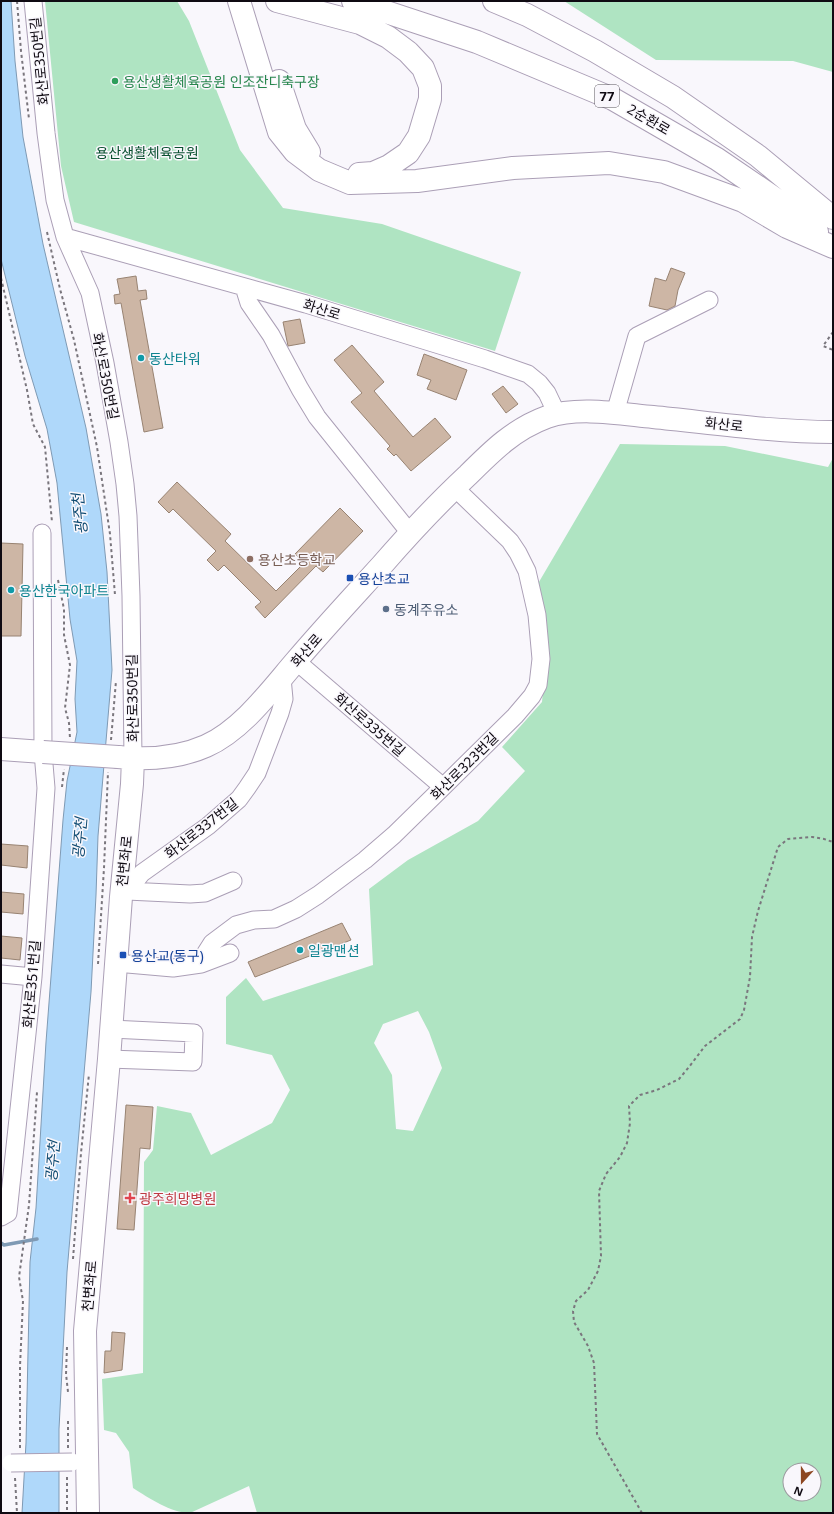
<svg xmlns="http://www.w3.org/2000/svg" width="834" height="1514" font-family="'Noto Sans','Noto Sans KR',sans-serif">
<rect width="100%" height="100%" fill="#f9f7fc"/>
<path fill="#afe4c2" fill-rule="evenodd" d="M45 1H177L189 21 240 150 283 208 382 224 521 272 495 351 74 222 61 166Z
M564 1H833V72L793 61 656 60Z
M620 444 725 446 828 467 833 458V1513H257L249 1486 190 1513C171 1513 149 1498 133 1488L129 1452 116 1433 104 1430 102 1379 143 1373 144 1162 153 1150 157 1106 191 1113 211 1155 272 1123 290 1090 272 1055 226 1044V997L246 978 263 1001 373 965 369 889 408 860 478 821 525 771 502 747 542 702 548 635 536 587ZM418 1011 429 1032 442 1068 413 1131 396 1129 392 1075 374 1043 383 1024ZM790 1470H814V1494H790Z"/>
<path fill="#afd8fa" stroke="#7f9ab4" d="M1 1H11L15 61 23 137 43 244 86 428 101 514 107 572 112 670 98 836 96 895 91 992 67 1272 59 1429V1513H22L26 1443 30 1262 36 1208 46 1042 63 820 67 781 77 732 75 699 77 661 70 619 57 483 47 429 25 356 1 259Z"/>
<g fill="none" stroke-linecap="round" stroke-linejoin="round">
<path stroke="#7f9ab4" stroke-width="3.5" d="M1 1243 4 1245 37 1239"/>
</g>
<path fill="#cdb6a5" stroke="#988372" d="M671 268 685 273 678 290 675 306 667 310 649 306 655 278 666 281Z
M136 276 138 291 146 290 147 299 140 300 163 428 144 432 121 303 115 304 114 295 120 294 117 279Z
M300 319 305 343 288 346 283 322Z
M352 345 384 382 374 391 413 437 435 418 451 437 411 471 396 454 394 456 387 449 390 446 351 402 362 393 334 360Z
M424 354 467 370 456 400 427 389 431 380 417 375Z
M503 386 518 404 506 413 492 394Z
M177 482 231 534 225 541 276 591 304 563 295 554 340 508 363 531 323 572 316 566 265 618 255 607 261 602 224 565 218 571 207 560 216 551 173 509 169 513 158 502Z
M1 543 23 544 21 636H1Z
M1 844 28 846 27 868 1 865Z
M1 892 24 894 23 914 1 912Z
M342 923 351 940 255 977 248 962Z
M1 936 22 938 20 960 1 958Z
M126 1105 153 1107 150 1149 140 1148 134 1230 117 1229Z
M112 1332 125 1333 122 1370 104 1373 105 1351H111Z"/>
<g fill="none" stroke-linecap="round" stroke-linejoin="round">
<defs>
<path id="minor" d="M33 1 46 133 55 200 65 237 90 293 105 363 119 442 125 484 128 516 131 596 133 758
M65 237 306 304 485 359 528 374 539 383 547 393 557 414
M244 287 249 303 271 335 300 389 317 417 410 533
M615 413 637 336 709 300
M296 661 443 787
M127 891 190 894 205 893 233 881
M121 897 127 891 142 873 208 826 239 799 247 788 257 773 280 713 284 699 282 678
M116 963 173 968 201 964 230 953
M201 964 205 954 212 943 236 925 254 920 274 919 296 909 318 895 365 860 394 835 443 787 515 716 532 696 538 685 541 659 537 615 527 571 518 553 510 541 454 487
M1 974 33 977
M109 1059 193 1062 194 1033 111 1029
M1 1217 8 1213 33 977 46 788 43 752 42 533"/>
<path id="major" d="M1 749 43 752
M118 757C148 760 179 758 206 746 242 730 271 690 296 661 324 628 353 597 382 565 409 534 438 503 468 475 492 451 514 429 547 417 578 406 621 414 653 417 713 423 773 432 833 432
M88 1513 85 1331 109 1059 121 897 132 784 133 758"/>
<path id="highway" d="M239 1 279 132 295 152 319 170 350 183 417 181 513 168 609 163 664 172 743 201 787 227 833 247
M277 1 360 23 388 37 408 52 423 68 430 86V99L419 136 408 153 389 166 373 173 359 174
M353 1 477 42 613 99 717 159 783 204 817 232
M494 1 527 15 595 51 673 97 758 156 833 218
M279 81 295 129 309 152"/>
</defs>
<use href="#minor" stroke="#ab9fb6" stroke-width="19"/>
<use href="#major" stroke="#ab9fb6" stroke-width="24"/>
<use href="#highway" stroke="#ab9fb6" stroke-width="24"/>
<path stroke="#7a767d" stroke-width="2" stroke-dasharray="3 3" stroke-linecap="butt" d="M17 1 21 51 29 119
M47 232 60 289 74 340 97 447 110 534 115 595
M1 278 27 390 33 424 45 447 52 522
M833 332 823 346 833 350
M58 580 64 609V635L70 665 65 708 69 723 70 738
M111 740 116 681
M62 787 64 769
M98 964 104 868 108 772
M73 1259 81 1153 89 1074
M67 1347 66 1374 68 1392
M20 1448V1366L23 1301 19 1277 29 1205 37 1092
M68 1448V1419
M67 1477V1513
M15 1478 17 1513
M642 1513 597 1434 594 1363 588 1346 574 1322 573 1311 576 1301 588 1290 598 1271 601 1256 599 1191 606 1174 620 1157 627 1143 630 1123 629 1106 640 1095 657 1090 679 1079 689 1067 705 1046 740 1019 744 1010 750 977 752 937 758 911 778 847 788 839 812 837 824 839 833 842"/>
<use href="#minor" stroke="#fff" stroke-width="17"/>
<use href="#major" stroke="#fff" stroke-width="22"/>
<use href="#highway" stroke="#fff" stroke-width="22"/>
<defs>
<path id="minor-bridge" d="M11 1463 72 1462"/>
<path id="major-bridge" d="M43 752 118 757"/>
</defs>
<use href="#minor-bridge" stroke="#ab9fb6" stroke-width="19" stroke-linecap="butt"/>
<use href="#major-bridge" stroke="#ab9fb6" stroke-width="24" stroke-linecap="butt"/>
<use href="#minor-bridge" stroke="#fff" stroke-width="17"/>
<use href="#major-bridge" stroke="#fff" stroke-width="22"/>
</g>
<circle fill="#2e9e5b" stroke="#f9f7fc" stroke-width="1.5" cx="115" cy="81" r="4"/>
<g fill="#0f9aa8" stroke="#f9f7fc" stroke-width="1.5">
<circle cx="141" cy="358" r="4"/>
<circle cx="11" cy="590" r="4"/>
<circle cx="300" cy="950" r="4"/>
</g>
<circle fill="#8d6e63" stroke="#f9f7fc" stroke-width="1.5" cx="250" cy="559" r="4"/>
<g fill="#1a4fb4" stroke="#f9f7fc" stroke-width="1.5">
<rect x="346" y="574" width="8" height="8" rx="2"/>
<rect x="119" y="951" width="8" height="8" rx="2"/>
</g>
<circle fill="#5c6f8a" stroke="#f9f7fc" stroke-width="1.5" cx="386" cy="609" r="4"/>
<path fill="#e0444e" stroke="#f9f7fc" stroke-width="1.5" d="M128 1192h4v4h4v4h-4v4h-4v-4h-4v-4h4z"/>
<g text-anchor="middle" dominant-baseline="central" stroke-width="3" stroke-linejoin="round" paint-order="stroke">
<rect fill="#f9f7fc" stroke="#555158" stroke-width="1" x="595" y="85" width="24" height="22" rx="3"/>
<g font-size="13" font-weight="bold" fill="#0f0a12">
<text x="607" y="96">77</text>
</g>
<g font-size="14" fill="#0f0a12" stroke="#f9f7fc">
<text transform="translate(39 61) rotate(-96)">화산로350번길</text>
<text transform="translate(649 119) rotate(30)">2순환로</text>
<text transform="translate(322 309) rotate(17)">화산로</text>
<text transform="translate(106 376) rotate(79)">화산로350번길</text>
<text transform="translate(724 424) rotate(6)">화산로</text>
<text transform="translate(306 650) rotate(-49)">화산로</text>
<text transform="translate(132 698) rotate(-91)">화산로350번길</text>
<text transform="translate(370 724) rotate(41)">화산로335번길</text>
<text transform="translate(464 766) rotate(-45)">화산로323번길</text>
<text transform="translate(201 828) rotate(-38)">화산로337번길</text>
<text transform="translate(124 861) rotate(-84)">천변좌로</text>
<text transform="translate(31 984) rotate(-85)">화산로351번길</text>
<text transform="translate(89 1286) rotate(-85)">천변좌로</text>
</g>
<g font-size="14" fill="#27864d" stroke="#f9f7fc" text-anchor="start">
<text x="123" y="81">용산생활체육공원 인조잔디축구장</text>
</g>
<g font-size="14" fill="#095130" stroke="#f9f7fc">
<text x="147" y="152">용산생활체육공원</text>
</g>
<g font-size="14" fill="#0d838f" stroke="#f9f7fc" text-anchor="start">
<text x="149" y="358">동산타워</text>
<text x="19" y="590">용산한국아파트</text>
<text x="308" y="950">일광맨션</text>
</g>
<g font-size="14" fill="#785e54" stroke="#f9f7fc" text-anchor="start">
<text x="258" y="559">용산초등학교</text>
</g>
<g font-size="14" fill="#164399" stroke="#f9f7fc" text-anchor="start">
<text x="358" y="578">용산초교</text>
<text x="131" y="955">용산교(동구)</text>
</g>
<g font-size="14" fill="#4e5e75" stroke="#f9f7fc" text-anchor="start">
<text x="394" y="609">동계주유소</text>
</g>
<g font-size="14" fill="#be3a42" stroke="#f9f7fc" text-anchor="start">
<text x="139" y="1198">광주희망병원</text>
</g>
<g font-size="15" font-style="italic" fill="#0f4b72" stroke="#f9f7fc">
<text transform="translate(79 514) rotate(-96)">광주천</text>
<text transform="translate(79 838) rotate(-85)">광주천</text>
<text transform="translate(52 1161) rotate(-85)">광주천</text>
</g>
</g>
<rect width="834" height="1514" fill="none" stroke="#0f0a12" stroke-width="4"/>
<g transform="translate(802 1482) rotate(201)"><circle r="19" fill="#f9f7fc" stroke="#9b989e"/>
<path d="M0-3L7 15L0 10L-7 15Z" fill="#8d4621"/>
<text y="-6" font-size="11" font-weight="bold" text-anchor="middle" fill="#0f0a12">N</text>
</g>
</svg>
